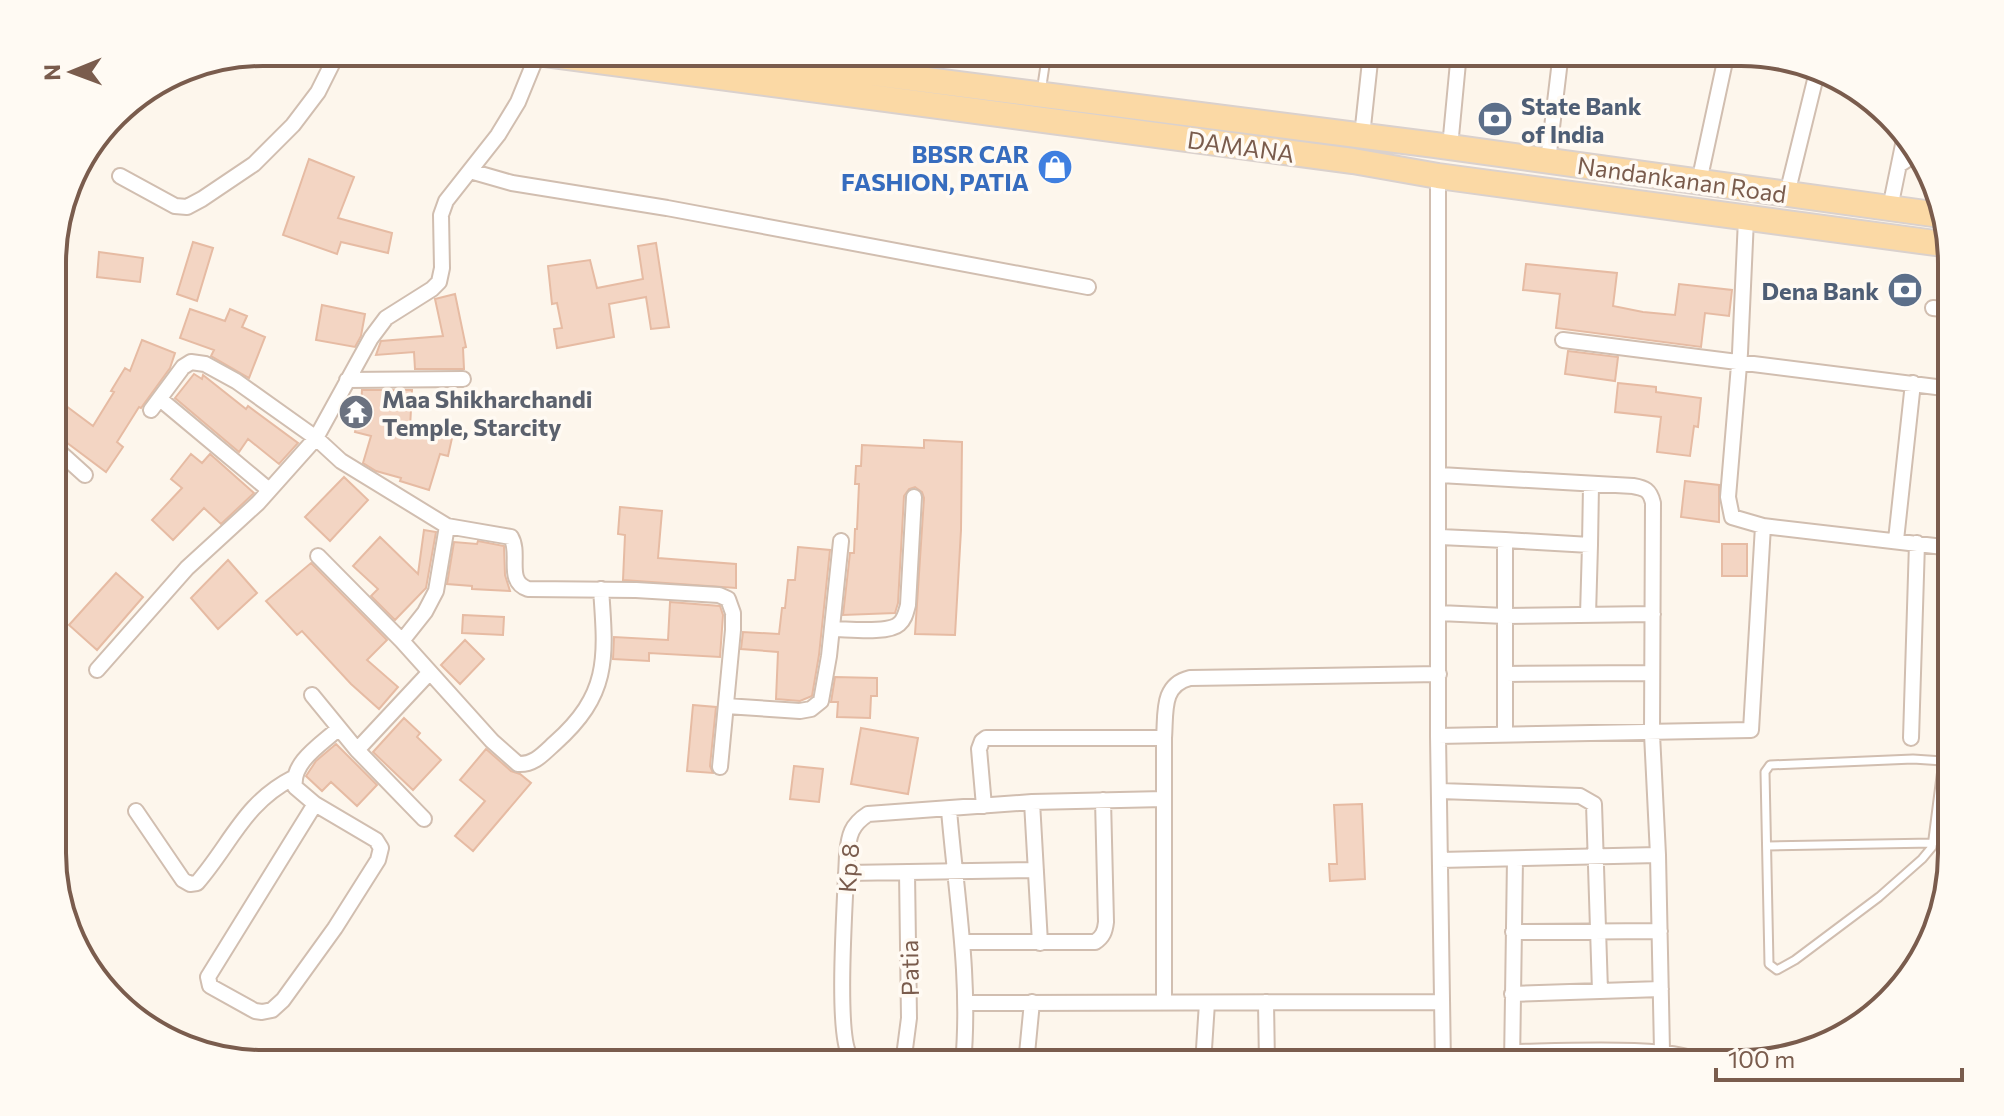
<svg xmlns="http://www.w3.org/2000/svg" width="2004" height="1116" font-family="Commissioner,sans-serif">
<rect width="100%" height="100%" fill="#fdf6ec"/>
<path fill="#f3d5c3" stroke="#e6bba3" stroke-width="2" d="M309 159 354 177 338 218 392 233 388 253 341 242 337 254 283 235Z
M193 242 213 248 197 301 177 294Z
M656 243 669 327 651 329 646 297 609 304 614 337 557 348 554 329 562 328 557 303 552 304 548 266 590 260 597 288 643 279 638 246Z
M99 252 143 258 140 282 97 277Z
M1526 264 1617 273 1613 306 1643 312 1675 315 1679 284 1732 290 1729 316 1705 313 1701 347 1556 328 1560 294 1523 290Z
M455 294 466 347 463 348 464 369H415L414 352 376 355 381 341 443 336 435 299Z
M322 305 365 314 361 336 355 347 316 340Z
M190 309 225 321 230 309 247 316 242 327 265 337 249 378 211 356 214 350 180 338Z
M142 340 175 353 170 368 141 408 139 407 117 442 123 447 106 472 54 433V397L93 426 114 392 111 391 125 368 130 371Z
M1568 351 1618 357 1615 381 1565 374Z
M194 374 202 379 203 375 246 409 248 406 298 443 279 464 248 439 239 452 175 398Z
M1618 383 1656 387V392L1701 398 1698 427 1694 426 1690 456 1657 452 1661 417 1615 412Z
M362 390H412L410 428 452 438 448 456 440 454 429 490 400 481 401 478 376 471 363 463 371 436 355 432 361 406Z
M924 440 962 442 961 530 955 635 915 634 924 498 922 492 915 487 909 489 904 496 898 603 895 613 843 615 850 553H854L855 529H857L859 484H855L856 466H861L862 445 924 448Z
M191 454 202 463 210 454 254 493 221 524 204 508 173 540 152 520 182 488 171 479Z
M344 477 368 500 330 541 305 517Z
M1685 481 1719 485V522L1681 517Z
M620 507 662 511 658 558 736 564V588L623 580 625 535 618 534Z
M424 530 436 532 426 588 395 620 371 596 378 589 353 566 380 537 418 574Z
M478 541 504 546 505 575 510 591 472 589V586L447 584 454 542 477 544Z
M1722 544H1747V576H1722Z
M798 547 830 550 819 655 812 696 800 701 776 699 778 652 741 649 743 632 779 634 782 608H785L788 580H795Z
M228 560 257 593 218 629 191 598Z
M311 563 387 640 367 660 398 687 379 709 351 684 302 631 297 635 266 601Z
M116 573 143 597 97 650 69 625Z
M670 602 720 606 723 615 720 657 649 653V661L613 659 614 637 668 640Z
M463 615 504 617 503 635 462 633Z
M465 640 484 659 460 684 441 665Z
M835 677 877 678V696H871L870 718 837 717 838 702H831Z
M693 705 716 707 710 766 713 773 687 771Z
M404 718 420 733 417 737 441 760 413 790 373 752Z
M861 728 918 738 908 794 851 784Z
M336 744 377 785 357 806 331 782 322 791 306 776 316 761Z
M486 749 511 771 520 774 531 783 473 851 455 836 485 801 460 780Z
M794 766 823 769 819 802 790 799Z
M1362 804 1365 879 1330 881 1329 864H1337L1334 805Z"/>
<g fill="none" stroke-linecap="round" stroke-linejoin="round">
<defs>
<path id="service" d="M1041 92 1047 52
M1913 759 1943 761 1932 847 1922 859 1879 897 1795 960 1777 970 1769 964 1765 772 1770 765Z
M1768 846 1933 843"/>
<path id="minor" d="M911 77 914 52
M1362 136 1371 52
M1450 147 1459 52
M1548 161 1561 52
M1899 165 1919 152
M470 171 512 183 667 208 1088 287
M120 176 175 206 187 207 202 199 254 164 293 125 318 92 338 52
M1438 176V736L1443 1064
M1699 182 1727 52
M1787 194 1817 72
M1890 208 1905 135
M1746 219 1740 353 1728 497 1732 517 1763 526 1952 548
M1933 308 1952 310
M1563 340 1952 389
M347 380 463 379
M160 399 269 490
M151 410 183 367 191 362 205 364 236 381 316 438 341 461 447 526 511 537C521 554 505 581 528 589L636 590 719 595 728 599 733 613V630L720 767
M54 447 85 475
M1440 475 1633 486C1645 488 1650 490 1653 503L1652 734 1658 855 1662 1051
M1440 537 1505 540V735
M1505 540 1590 545 1591 485
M1896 540 1913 383
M318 556 402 641 492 741 518 764C534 765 543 754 555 743 610 694 606 658 601 589
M1439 613 1505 616 1653 614
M1588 615 1590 545
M832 629C848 629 888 634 899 624 905 619 906 612 908 605L914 497
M402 641 425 612 436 591 447 526
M97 670 187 568 258 503 316 438 371 338 386 318 432 289 439 282 442 268 441 215 446 201 498 135 518 102 538 53
M1505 674 1652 673
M312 695 357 750 424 819
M726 706 800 711 811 709 821 701 829 656 841 541
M1438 736 1751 730 1763 526
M1911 738 1917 543
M357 750 429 673
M1943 761H1952
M1440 791 1580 796 1594 804 1600 991
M1032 802 1040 943
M315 804 208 977 210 986 255 1011 262 1012 272 1010 283 1000 335 928 378 860 381 848 376 840 315 804 295 787C291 762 322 744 339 728
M984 806 979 749 982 741 986 738H1164
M949 810C956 894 971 979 963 1064
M136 811 183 880 190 884 197 883C231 844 244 803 293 778
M1440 860 1658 855
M846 873 1036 870
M1513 932 1660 931
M962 942H1095C1103 937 1105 931 1106 922L1103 800
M1512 994 1661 989
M1266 1002 1267 1064
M965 1003 1441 1002
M1164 1003V738C1166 713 1161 685 1190 678L1439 674
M1512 1052C1545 1052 1685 1044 1703 1064
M1026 1063 1203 1064
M1267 1063H1443
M860 1064C856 1061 852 1059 850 1056 835 1033 846 889 847 854 849 835 851 825 868 814L1032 802 1164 799
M903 1064 909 1018 907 872
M1026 1064 1032 1002
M1203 1064 1207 1003
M1512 1064 1515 859"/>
<path id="primary" d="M530 52 1353 161 1438 176 1950 245
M709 52 1435 145 1940 215"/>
</defs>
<use href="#service" stroke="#d1beb0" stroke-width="11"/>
<use href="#minor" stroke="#d1beb0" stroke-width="18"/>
<use href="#primary" stroke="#dad1cd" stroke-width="28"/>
<use href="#service" stroke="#fff" stroke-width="7"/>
<use href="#minor" stroke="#fff" stroke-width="14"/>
<use href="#primary" stroke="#fbd9a5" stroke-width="24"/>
</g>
<defs>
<symbol id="bank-disc" viewBox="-11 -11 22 22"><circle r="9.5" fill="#5c6f8a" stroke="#fffaf3"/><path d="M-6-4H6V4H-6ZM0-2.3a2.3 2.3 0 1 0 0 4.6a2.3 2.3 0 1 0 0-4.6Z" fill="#fff"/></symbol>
<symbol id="shop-disc" viewBox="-11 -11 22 22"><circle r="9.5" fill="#3f7fe0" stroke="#fffaf3"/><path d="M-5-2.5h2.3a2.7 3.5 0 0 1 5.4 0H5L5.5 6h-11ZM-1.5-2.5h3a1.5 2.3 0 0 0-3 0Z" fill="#fff"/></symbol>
<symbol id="temple-disc" viewBox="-11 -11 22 22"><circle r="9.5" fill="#6b7280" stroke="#fffaf3"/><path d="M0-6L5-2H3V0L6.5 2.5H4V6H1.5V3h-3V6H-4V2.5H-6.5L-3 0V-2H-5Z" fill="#fff"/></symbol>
</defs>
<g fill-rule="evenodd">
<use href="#bank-disc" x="1475" y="99" width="40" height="40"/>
<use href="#shop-disc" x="1035" y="147" width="40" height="40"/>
<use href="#bank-disc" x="1885" y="270" width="40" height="40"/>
<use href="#temple-disc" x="336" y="392" width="40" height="40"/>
</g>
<g text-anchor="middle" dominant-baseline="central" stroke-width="7" stroke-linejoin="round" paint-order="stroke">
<g font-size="24" font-weight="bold" fill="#4e5e75" stroke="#fffaf3" text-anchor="start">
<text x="1521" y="105">State Bank<tspan x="1521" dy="28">of India</tspan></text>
<text x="1879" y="290" text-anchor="end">Dena Bank</text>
</g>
<g font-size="24" fill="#7a5c4d" stroke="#fffaf3">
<text transform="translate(1241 146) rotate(8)">DAMANA</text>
<text transform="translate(1682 179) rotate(8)">Nandankanan Road</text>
<text transform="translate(848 868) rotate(-86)">Kp 8</text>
<text transform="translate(909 968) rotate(-91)">Patia</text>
</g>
<g font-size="24" font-weight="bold" fill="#366cbe" stroke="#fffaf3" text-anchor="end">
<text x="1029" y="153">BBSR CAR<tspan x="1029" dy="28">FASHION, PATIA</tspan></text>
</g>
<g font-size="24" font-weight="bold" fill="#5b616d" stroke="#fffaf3" text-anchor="start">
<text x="382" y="398">Maa Shikharchandi<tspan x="382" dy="28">Temple, Starcity</tspan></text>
</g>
</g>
<path d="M0 0H2004V1116H0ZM263 66H1741A197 197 0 0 1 1938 263V853A197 197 0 0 1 1741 1050H263A197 197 0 0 1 66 853V263A197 197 0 0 1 263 66Z" fill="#fffaf3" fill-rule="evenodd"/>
<path fill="none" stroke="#7a5c4d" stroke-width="4" d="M263 66H1741A197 197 0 0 1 1938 263V853A197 197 0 0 1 1741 1050H263A197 197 0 0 1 66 853V263A197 197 0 0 1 263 66Z"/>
<g transform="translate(72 72) rotate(269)" stroke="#fffaf3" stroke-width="6" paint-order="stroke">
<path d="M0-6L14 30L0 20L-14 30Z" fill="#7a5c4d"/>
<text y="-12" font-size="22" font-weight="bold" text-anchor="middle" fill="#7a5c4d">N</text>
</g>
<path d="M1716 1068v12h246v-12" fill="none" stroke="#7a5c4d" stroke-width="4"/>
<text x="1728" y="1068" font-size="24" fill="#7a5c4d" stroke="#fffaf3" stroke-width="6" paint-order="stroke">100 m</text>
</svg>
